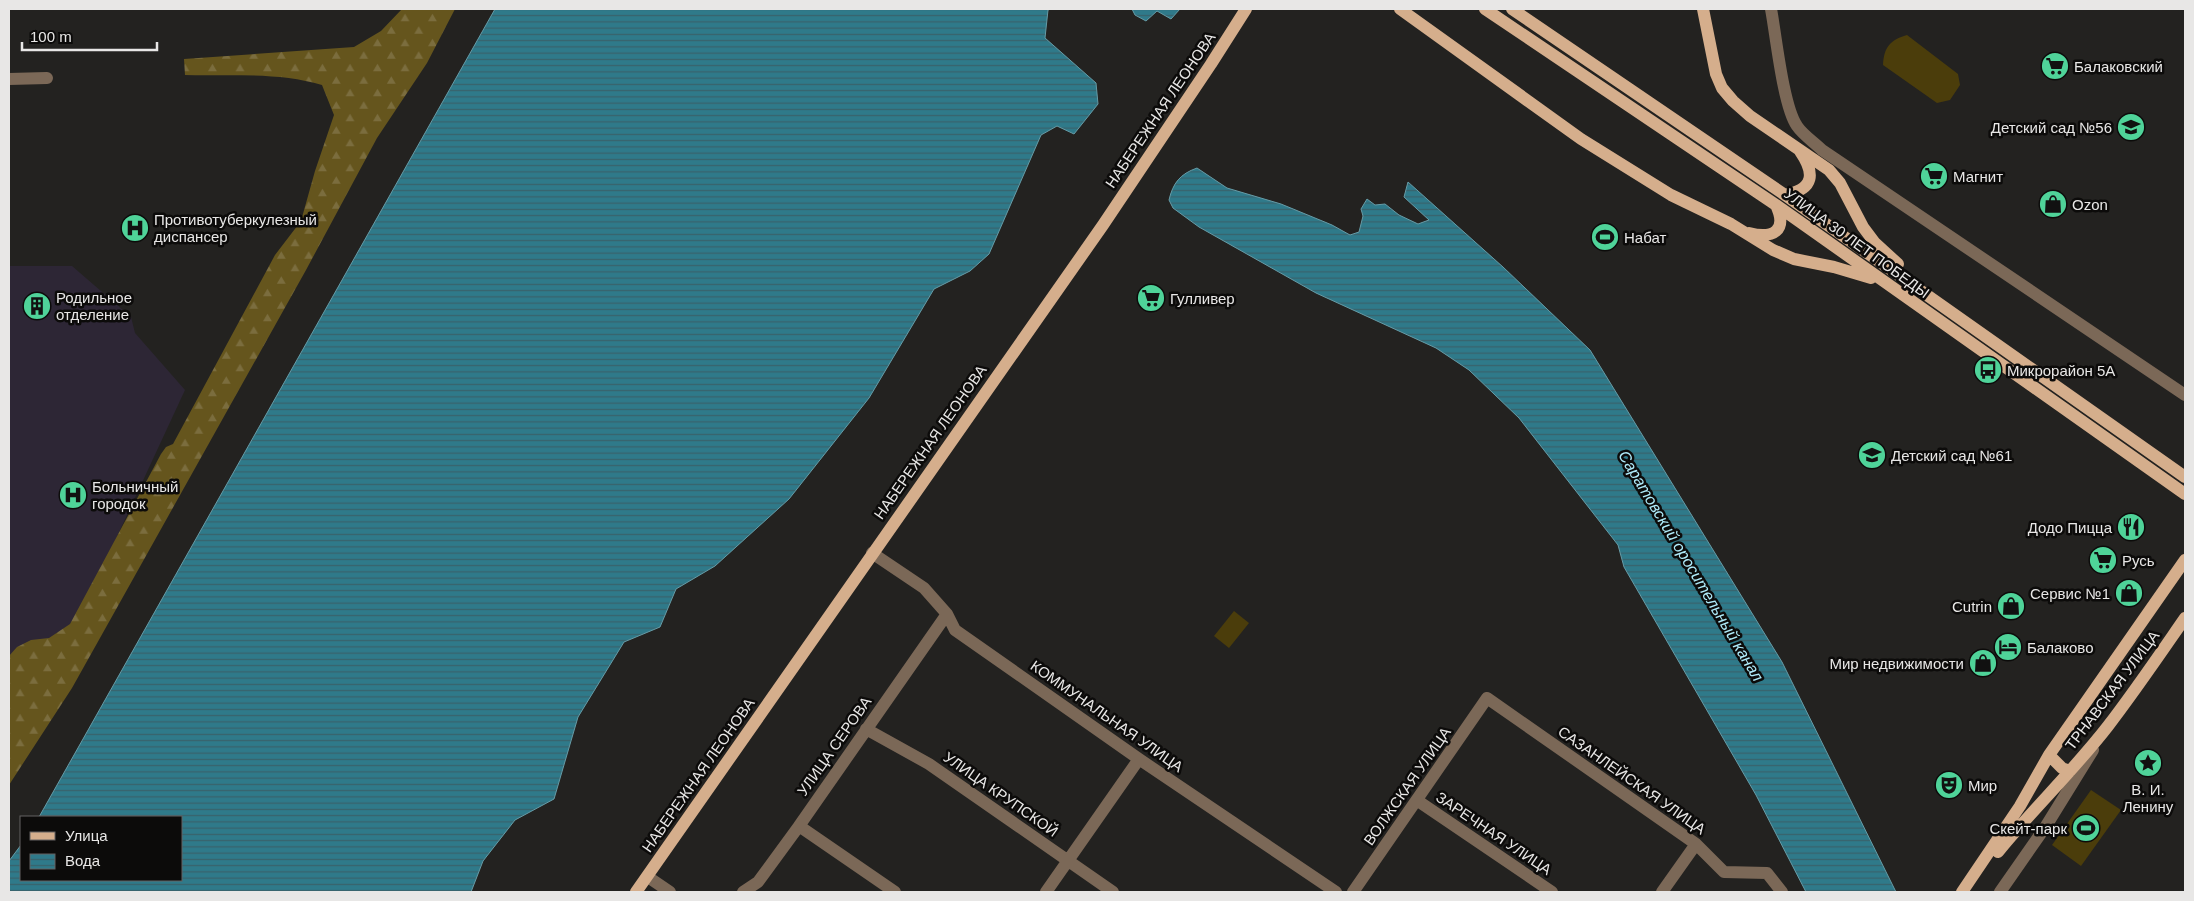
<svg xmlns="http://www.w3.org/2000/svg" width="2194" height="901" font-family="Arial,sans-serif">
<defs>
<pattern id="forest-firs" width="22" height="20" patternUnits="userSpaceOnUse" patternTransform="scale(1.25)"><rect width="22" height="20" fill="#65551d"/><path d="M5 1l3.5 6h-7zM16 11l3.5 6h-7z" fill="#7b6d3e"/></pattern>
<pattern id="water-rules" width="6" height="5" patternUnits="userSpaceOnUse" patternTransform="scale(1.25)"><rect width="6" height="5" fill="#2f7a8a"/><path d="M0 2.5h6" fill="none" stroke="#39626b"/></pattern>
</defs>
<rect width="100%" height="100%" fill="#232220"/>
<path fill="#2d2635" d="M9 266H72L131 317 135 333 185 390 69 640 9 722Z"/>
<path fill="#4b3d0b" d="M1907 35 1958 74 1960 85 1950 100 1937 103 1883 65C1884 47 1890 40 1907 35Z
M1234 611 1249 623 1229 648 1214 636Z
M2091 790 2121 810 2081 866 2052 845Z"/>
<path fill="url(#forest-firs)" d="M402 9H455L427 63 377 138 306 270 72 688 9 785V656L17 647 31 640 49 638 70 624 161 454 166 447 173 444 275 255 301 221 315 171 334 115 322 85C279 72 230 76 185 75L184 59 354 47 381 31Z"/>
<path fill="url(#water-rules)" stroke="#669ba6" d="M495 9H1050L1048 10 1045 38 1096 83 1098 104 1074 134 1057 126 1041 135 989 254 970 271 934 289 869 398 789 499 715 566 676 589 660 627 624 642 578 717 554 799 515 820 483 861 471 892H9V861L21 845V880H181V817H39Z
M1132 9H1180L1171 19 1157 11 1146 21 1135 15Z
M1197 168 1227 188 1281 204 1332 225 1350 235 1359 232 1363 216 1361 209 1367 199 1375 205 1385 204 1399 215 1418 224 1429 220 1404 197 1408 182 1503 267 1590 350 1782 662 1896 892H1806L1756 795 1624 567 1618 545 1519 418 1469 370 1436 348 1316 293 1199 227 1173 208 1169 200C1173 183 1180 174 1197 168Z"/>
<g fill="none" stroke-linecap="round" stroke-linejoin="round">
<path stroke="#7b6857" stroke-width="12" d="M1771 9C1776 35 1783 106 1797 126 1803 135 1814 142 1822 150L2185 395
M9 79 47 78
M872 553 924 588 947 614 955 630 1139 759 1336 892
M866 729 929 764 1113 892
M1418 801 1552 892
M799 826 895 892
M648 877 670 892
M743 892 758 882 799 826 947 614
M1046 892 1139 759
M1353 892 1487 698 1696 844 1724 872 1767 873 1782 892
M1662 892 1696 844
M2000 892 2046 826 2093 750"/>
<path stroke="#d5ae8c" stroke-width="12" d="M1400 9 1581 139 1671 195 1731 224 1773 250 1794 259 1834 267 1871 278
M1485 9 1776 205 2185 494
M1512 9 1785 195 2185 477
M1703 9 1716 74 1722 88 1733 101 1750 116 1829 170 1840 183 1863 227 1875 243 1898 264
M1785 195C1815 189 1815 173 1800 151
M1749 233C1773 239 1788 231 1776 205
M2049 755 2062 768 2070 771
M1998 852C2033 809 2074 770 2108 726 2135 691 2160 654 2185 618
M636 892 1103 225 1211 64 1246 9
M1962 892 2020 806 2049 755 2185 560"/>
</g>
<defs>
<symbol id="supermarket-disc" viewBox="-11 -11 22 22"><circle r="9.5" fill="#4fd399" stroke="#0c0b0a"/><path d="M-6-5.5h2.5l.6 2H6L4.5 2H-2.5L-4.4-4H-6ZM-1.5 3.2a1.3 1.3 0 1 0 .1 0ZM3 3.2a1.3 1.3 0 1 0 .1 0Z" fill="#111"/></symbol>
<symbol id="school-disc" viewBox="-11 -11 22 22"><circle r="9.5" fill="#4fd399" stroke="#0c0b0a"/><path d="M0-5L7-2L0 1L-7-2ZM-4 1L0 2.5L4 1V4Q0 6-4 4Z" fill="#111"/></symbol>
<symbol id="shop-disc" viewBox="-11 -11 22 22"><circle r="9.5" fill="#4fd399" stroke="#0c0b0a"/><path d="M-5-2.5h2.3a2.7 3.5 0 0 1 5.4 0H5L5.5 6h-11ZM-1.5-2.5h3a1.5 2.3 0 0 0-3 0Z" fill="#111"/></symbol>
<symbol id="hospital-disc" viewBox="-11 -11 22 22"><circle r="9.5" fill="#4fd399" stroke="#0c0b0a"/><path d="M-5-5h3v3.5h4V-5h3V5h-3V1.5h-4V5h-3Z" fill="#111"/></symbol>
<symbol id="stadium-disc" viewBox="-11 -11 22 22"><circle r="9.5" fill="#4fd399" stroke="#0c0b0a"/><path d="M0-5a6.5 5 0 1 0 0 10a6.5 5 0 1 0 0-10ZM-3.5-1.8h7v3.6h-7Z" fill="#111"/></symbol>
<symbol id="building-disc" viewBox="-11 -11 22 22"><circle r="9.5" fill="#4fd399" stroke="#0c0b0a"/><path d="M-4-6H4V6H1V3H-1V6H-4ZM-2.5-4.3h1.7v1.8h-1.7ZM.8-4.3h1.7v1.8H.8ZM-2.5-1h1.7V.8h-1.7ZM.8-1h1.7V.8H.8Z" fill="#111"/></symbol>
<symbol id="bus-disc" viewBox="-11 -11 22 22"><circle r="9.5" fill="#4fd399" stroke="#0c0b0a"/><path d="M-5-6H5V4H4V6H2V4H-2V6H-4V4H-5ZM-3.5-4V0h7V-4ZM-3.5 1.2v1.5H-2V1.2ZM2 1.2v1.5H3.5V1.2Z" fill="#111"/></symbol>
<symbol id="restaurant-disc" viewBox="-11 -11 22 22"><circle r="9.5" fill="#4fd399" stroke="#0c0b0a"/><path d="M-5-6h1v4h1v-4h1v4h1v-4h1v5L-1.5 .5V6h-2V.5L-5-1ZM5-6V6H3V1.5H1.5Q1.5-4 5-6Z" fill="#111"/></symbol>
<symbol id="hotel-disc" viewBox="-11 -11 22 22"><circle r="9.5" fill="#4fd399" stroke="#0c0b0a"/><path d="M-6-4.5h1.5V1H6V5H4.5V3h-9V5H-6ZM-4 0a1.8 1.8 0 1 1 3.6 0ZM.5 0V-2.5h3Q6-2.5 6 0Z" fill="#111"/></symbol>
<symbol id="sight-disc" viewBox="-11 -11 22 22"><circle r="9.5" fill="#4fd399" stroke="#0c0b0a"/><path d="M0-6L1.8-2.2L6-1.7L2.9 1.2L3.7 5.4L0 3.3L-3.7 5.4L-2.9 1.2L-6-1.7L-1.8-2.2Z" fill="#111"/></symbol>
<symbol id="theatre-disc" viewBox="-11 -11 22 22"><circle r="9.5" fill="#4fd399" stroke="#0c0b0a"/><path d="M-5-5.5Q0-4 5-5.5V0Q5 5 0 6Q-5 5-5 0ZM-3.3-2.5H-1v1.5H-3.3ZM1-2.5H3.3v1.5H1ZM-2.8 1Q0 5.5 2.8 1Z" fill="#111"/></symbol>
</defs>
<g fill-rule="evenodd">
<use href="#supermarket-disc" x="2039" y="50" width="32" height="32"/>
<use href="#school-disc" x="2115" y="111" width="32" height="32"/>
<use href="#supermarket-disc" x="1918" y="160" width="32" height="32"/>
<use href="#shop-disc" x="2037" y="188" width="32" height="32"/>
<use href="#hospital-disc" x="119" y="212" width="32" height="32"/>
<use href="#stadium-disc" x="1589" y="221" width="32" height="32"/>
<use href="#supermarket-disc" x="1135" y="282" width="32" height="32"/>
<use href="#building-disc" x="21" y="290" width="32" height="32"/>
<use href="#bus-disc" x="1972" y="354" width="32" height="32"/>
<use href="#school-disc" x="1856" y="439" width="32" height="32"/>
<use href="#hospital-disc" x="57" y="479" width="32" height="32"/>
<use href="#restaurant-disc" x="2115" y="511" width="32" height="32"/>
<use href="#supermarket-disc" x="2087" y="544" width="32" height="32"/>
<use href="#shop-disc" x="2113" y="577" width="32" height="32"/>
<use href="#shop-disc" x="1995" y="590" width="32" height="32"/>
<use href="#hotel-disc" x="1992" y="631" width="32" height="32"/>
<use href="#shop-disc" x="1967" y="647" width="32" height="32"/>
<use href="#sight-disc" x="2132" y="747" width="32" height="32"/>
<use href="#theatre-disc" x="1933" y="769" width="32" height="32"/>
<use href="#stadium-disc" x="2070" y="812" width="32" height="32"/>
</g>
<g text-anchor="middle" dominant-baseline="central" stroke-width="5" stroke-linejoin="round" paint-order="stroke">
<g font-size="15" fill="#e8e7e6" stroke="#0c0b0a" text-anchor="start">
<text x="2074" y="66">Балаковский</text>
<text x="2112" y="127" text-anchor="end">Детский сад №56</text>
<text x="1953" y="176">Магнит</text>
<text x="2072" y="204">Ozon</text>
<text x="154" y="219">Противотуберкулезный<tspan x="154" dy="17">диспансер</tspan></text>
<text x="1624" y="237">Набат</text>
<text x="56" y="297">Родильное<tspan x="56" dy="17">отделение</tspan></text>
<text x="1170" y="298">Гулливер</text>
<text x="2007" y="370">Микрорайон 5А</text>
<text x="1891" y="455">Детский сад №61</text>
<text x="92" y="486">Больничный<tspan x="92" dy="17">городок</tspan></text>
<text x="2112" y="527" text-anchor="end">Додо Пицца</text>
<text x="2122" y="560">Русь</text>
<text x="2110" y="593" text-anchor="end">Сервис №1</text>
<text x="1992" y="606" text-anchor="end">Cutrin</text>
<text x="2027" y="647">Балаково</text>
<text x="1964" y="663" text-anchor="end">Мир недвижимости</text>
<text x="1968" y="785">Мир</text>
<text x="2148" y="789" text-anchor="middle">В. И.<tspan x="2148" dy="17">Ленину</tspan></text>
<text x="2067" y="828" text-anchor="end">Скейт-парк</text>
</g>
<g font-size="15" fill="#e8e7e6" stroke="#0c0b0a">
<text transform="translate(1160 110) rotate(-56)">НАБЕРЕЖНАЯ ЛЕОНОВА</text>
<text transform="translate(1857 243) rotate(36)">УЛИЦА 30 ЛЕТ ПОБЕДЫ</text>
<text transform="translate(930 442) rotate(-55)">НАБЕРЕЖНАЯ ЛЕОНОВА</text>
<text transform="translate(2112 690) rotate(-53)">ТРНАВСКАЯ УЛИЦА</text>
<text transform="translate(1107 716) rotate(35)">КОММУНАЛЬНАЯ УЛИЦА</text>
<text transform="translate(834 746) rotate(-55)">УЛИЦА СЕРОВА</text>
<text transform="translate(698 775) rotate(-55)">НАБЕРЕЖНАЯ ЛЕОНОВА</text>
<text transform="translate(1632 780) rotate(35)">САЗАНЛЕЙСКАЯ УЛИЦА</text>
<text transform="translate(1407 786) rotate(-55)">ВОЛЖСКАЯ УЛИЦА</text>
<text transform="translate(1001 794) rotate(35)">УЛИЦА КРУПСКОЙ</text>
<text transform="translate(1494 833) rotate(34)">ЗАРЕЧНАЯ УЛИЦА</text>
</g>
<g font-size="16" font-style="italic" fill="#afebfa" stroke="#0c0b0a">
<text transform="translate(1691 566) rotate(59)">Саратовский оросительный канал</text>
</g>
</g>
<rect width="2194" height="901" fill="none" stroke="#e8e7e6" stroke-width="20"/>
<rect x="20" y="816" width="162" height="65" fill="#0c0b0a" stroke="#646362"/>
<rect x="30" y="832" width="25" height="8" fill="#d5ae8c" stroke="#646362"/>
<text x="65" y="841" font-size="15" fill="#e8e7e6">Улица</text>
<rect x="30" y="854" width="25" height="15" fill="url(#water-rules)" stroke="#646362"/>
<text x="65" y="866" font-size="15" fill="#e8e7e6">Вода</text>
<path d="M22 42v8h135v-8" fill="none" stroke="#e8e7e6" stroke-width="2.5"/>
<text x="30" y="42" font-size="15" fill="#e8e7e6" stroke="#0c0b0a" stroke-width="4" paint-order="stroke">100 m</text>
</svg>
